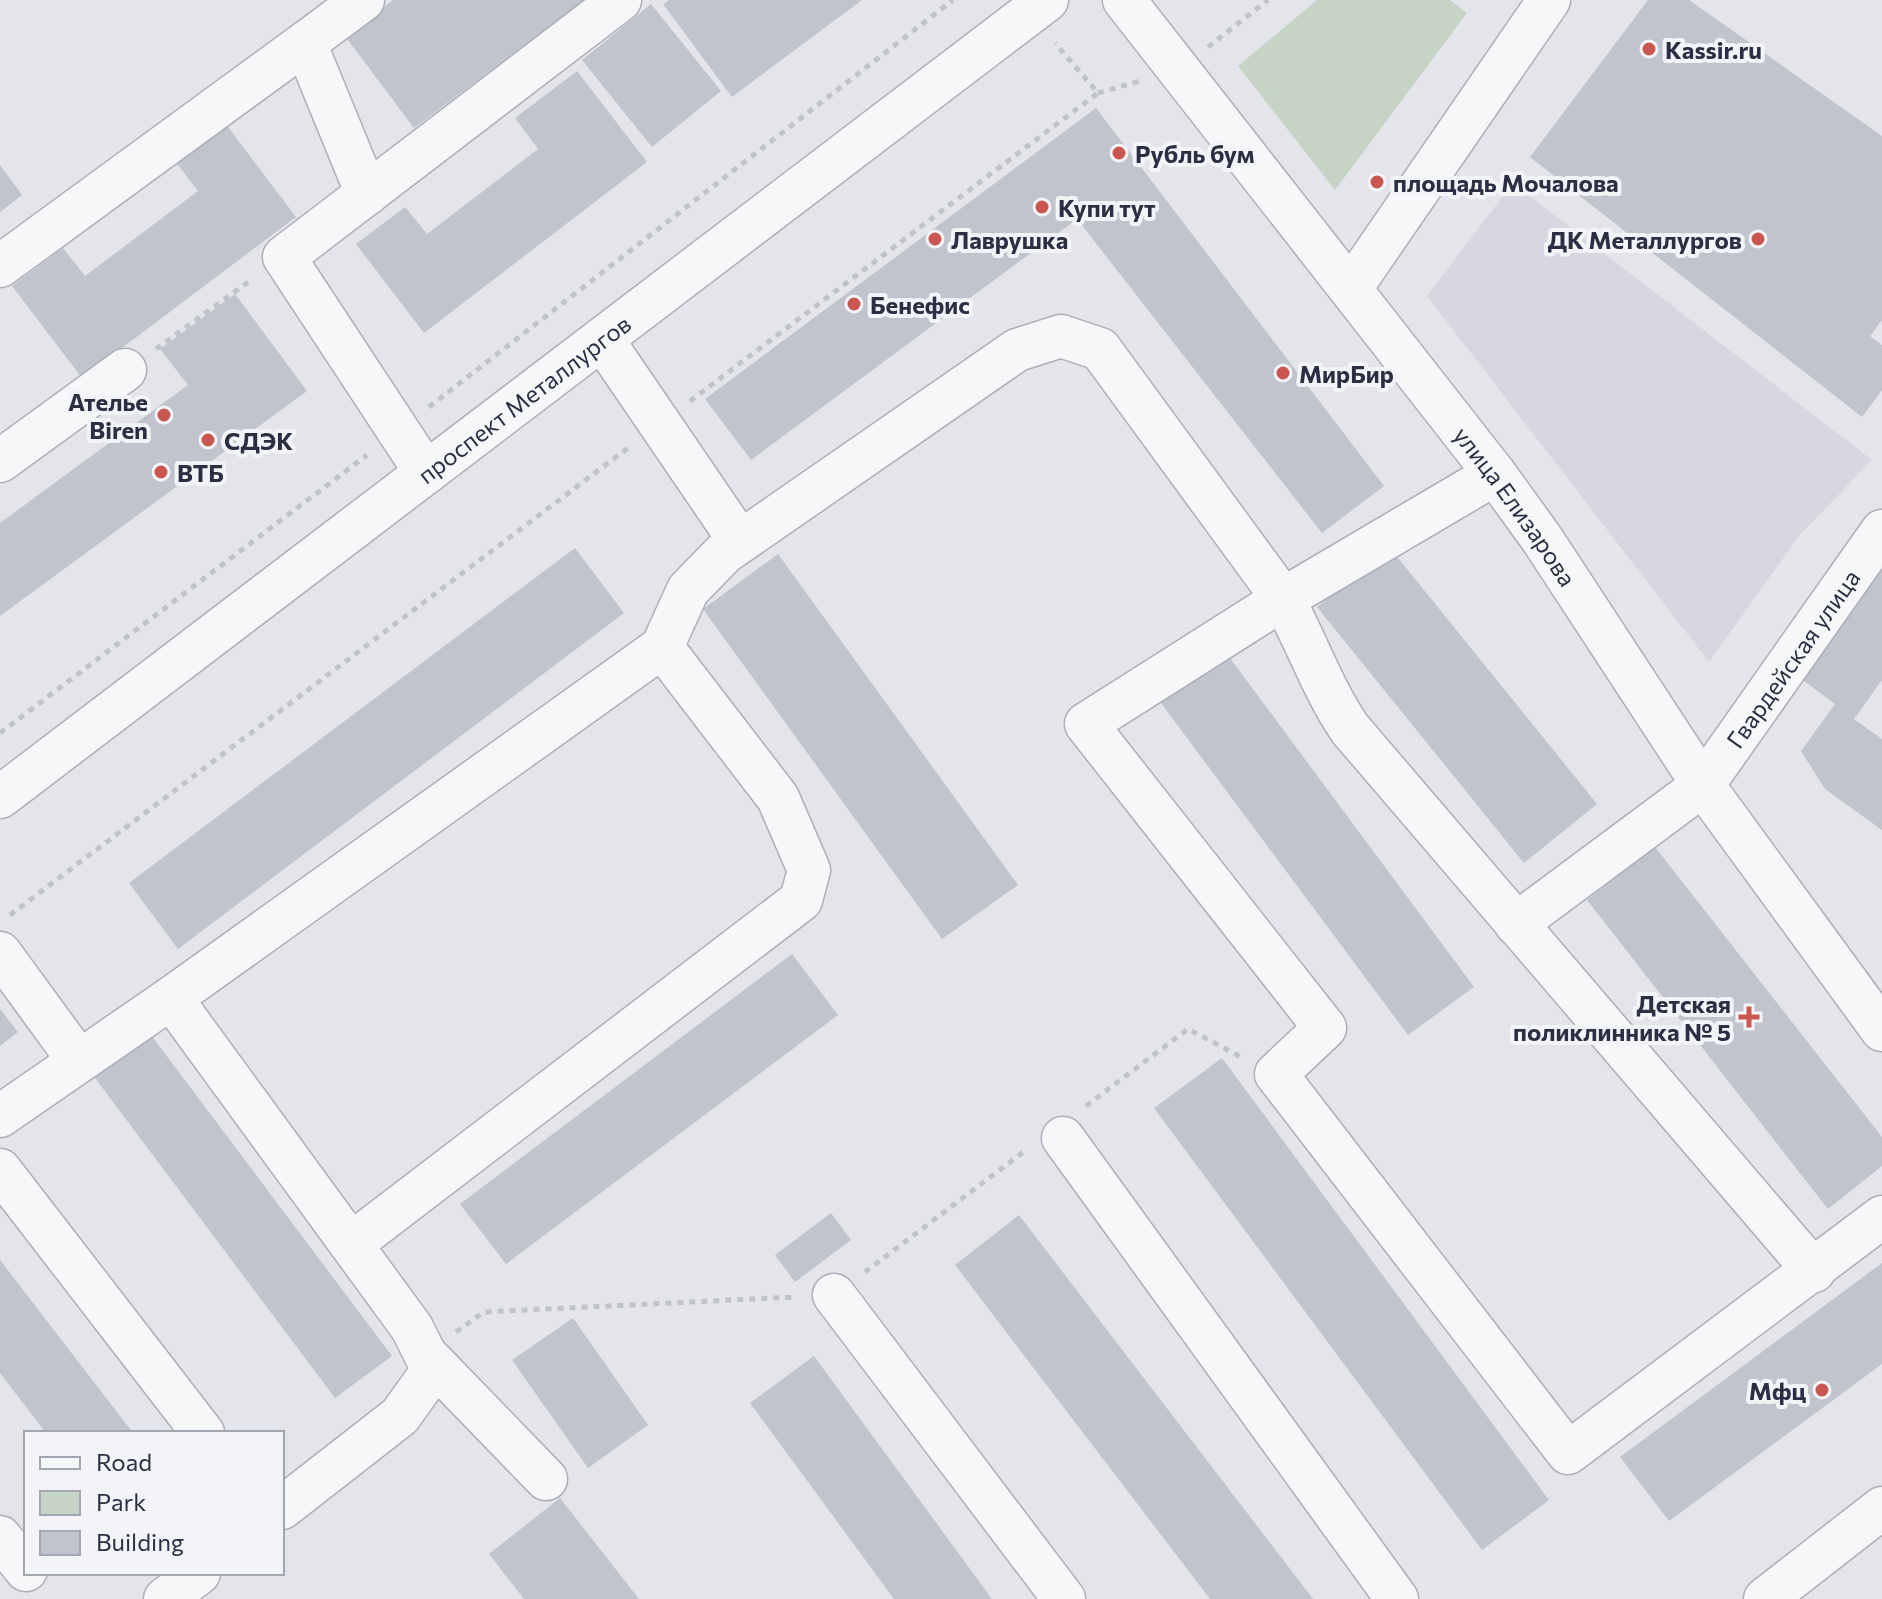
<svg xmlns="http://www.w3.org/2000/svg" width="1882" height="1599" font-family="Commissioner,sans-serif">
<rect width="100%" height="100%" fill="#e4e5eb"/>
<path fill="#d6d7e0" d="M1513 183 1872 460 1799 536 1709 662 1427 296Z"/>
<path fill="#c6d4c5" d="M1317 0H1450L1467 13 1335 190 1238 66Z"/>
<path fill="#c1c3cd" d="M393 0H584L414 128 345 36Z
M669 0H862L732 97 663 4Z
M1648 0H1689L1882 136V320L1870 336 1882 345V390L1862 417 1530 157Z
M651 4 721 91 652 147 582 60Z
M577 71 647 162 424 333 356 244 405 207 427 234 538 149 515 118Z
M1096 108 1384 486 1322 533 1077 219 751 460 705 399Z
M225 123 296 217 82 378 12 286 63 248 85 276 198 191 175 161Z
M0 165 22 195 0 212Z
M235 294 307 391 0 616V523L188 385 160 349Z
M575 548 624 613 178 949 129 883Z
M1390 548 1597 804 1524 863 1317 607Z
M1882 548V680L1854 719 1882 739V830L1825 789 1801 751 1835 704 1804 681 1821 633Z
M778 554 1018 885 942 939 703 609Z
M1224 650 1474 987 1408 1035 1158 699Z
M1655 847 1882 1137V1166L1828 1209 1587 900Z
M792 954 838 1015 506 1264 460 1204Z
M0 1009 18 1032 0 1046Z
M148 1031 392 1356 335 1398 92 1074Z
M1222 1058 1549 1500 1482 1550 1154 1108Z
M831 1213 851 1240 795 1282 775 1255Z
M1019 1215 1313 1599H1210L955 1265Z
M0 1260 133 1433H46L0 1373Z
M1882 1263V1364L1669 1521 1620 1457Z
M573 1318 648 1425 588 1468 512 1360Z
M814 1356 992 1599H894L750 1403Z
M560 1498 639 1599H524L489 1554Z"/>
<g fill="none" stroke-linecap="round" stroke-linejoin="round">
<defs>
<g id="minor">
<path d="M363 0 305 43 367 194"/>
<path id="s1" d="M1124 0 1495 474 1542 539 1703 785 1882 1030"/>
<path d="M0 266 305 43"/>
<path d="M1351 288 1549 0"/>
<path d="M602 339 739 540"/>
<path d="M0 461 125 370"/>
<path d="M426 473 284 257 620 0"/>
<path d="M1495 474 1283 599 1086 724 1325 1028 1276 1074 1568 1453 1882 1217"/>
<path id="s2" d="M0 797 1047 0"/>
<path id="s3" d="M1516 924 1703 785 1882 531"/>
<path d="M0 953 79 1061"/>
<path d="M171 998 662 647 688 590 724 553 1017 350 1061 336 1100 349 1283 599C1307 642 1322 688 1350 729L1814 1271"/>
<path d="M0 1116 171 998 412 1328 433 1370 400 1416 282 1508"/>
<path d="M1063 1138 1397 1599"/>
<path d="M0 1170 203 1433"/>
<path d="M351 1244 801 900 809 870 778 798 662 647"/>
<path d="M834 1295 1064 1599"/>
<path d="M425 1354 546 1479"/>
<path d="M0 1537 26 1570"/>
<path d="M165 1599 199 1573"/>
<path d="M1765 1599 1882 1508"/>
</g>
</defs>
<use href="#minor" stroke="#adaeb9" stroke-width="45"/>
<path stroke="#c1c3ca" stroke-width="5" stroke-dasharray="6 6" stroke-linecap="butt" d="M1208 47 1268 0
M1098 93 1140 81
M156 349 251 280
M690 401 1098 93 1055 43
M429 407 953 0
M0 733 367 455
M10 915 628 448
M1086 1106 1188 1029 1243 1058
M865 1272 1026 1150
M456 1332 484 1312 795 1297"/>
<use href="#minor" stroke="#f6f7f9" stroke-width="42"/>
</g>
<g fill="#c95750" stroke="#f3f4f8" stroke-width="3">
<circle cx="1649" cy="49" r="8"/>
<circle cx="1119" cy="153" r="8"/>
<circle cx="1377" cy="182" r="8"/>
<circle cx="1042" cy="207" r="8"/>
<circle cx="935" cy="239" r="8"/>
<circle cx="1758" cy="239" r="8"/>
<circle cx="854" cy="304" r="8"/>
<circle cx="1283" cy="373" r="8"/>
<circle cx="164" cy="415" r="8"/>
<circle cx="208" cy="440" r="8"/>
<circle cx="161" cy="472" r="8"/>
<path d="M1745 1005h8v8h8v8h-8v8h-8v-8h-8v-8h8z"/>
<circle cx="1822" cy="1390" r="8"/>
</g>
<g text-anchor="middle" dominant-baseline="central" stroke-width="8" stroke-linejoin="round" paint-order="stroke">
<g font-size="24" font-weight="bold" fill="#2c2f43" stroke="#f3f4f8" text-anchor="start">
<text x="1665" y="49">Kassir.ru</text>
<text x="1135" y="153">Рубль бум</text>
<text x="1393" y="182">площадь Мочалова</text>
<text x="1058" y="207">Купи тут</text>
<text x="951" y="239">Лаврушка</text>
<text x="1742" y="239" text-anchor="end">ДК Металлургов</text>
<text x="870" y="304">Бенефис</text>
<text x="1299" y="373">МирБир</text>
<text x="148" y="401" text-anchor="end">Ателье<tspan x="148" dy="28">Biren</tspan></text>
<text x="224" y="440">СДЭК</text>
<text x="177" y="472">ВТБ</text>
<text x="1731" y="1003" text-anchor="end">Детская<tspan x="1731" dy="28">поликлинника № 5</tspan></text>
<text x="1806" y="1390" text-anchor="end">Мфц</text>
</g>
<g font-size="24" fill="#2c2f43" stroke="#f3f4f8">
<text stroke="none"><textPath href="#s2" startOffset="658">проспект Металлургов</textPath></text>
<text stroke="none"><textPath href="#s1" startOffset="640">улица Елизарова</textPath></text>
<text stroke="none"><textPath href="#s3" startOffset="388">Гвардейская улица</textPath></text>
</g>
</g>
<rect x="24" y="1431" width="260" height="144" fill="#f3f4f8" stroke="#a3a5b0" stroke-width="2"/>
<rect x="40" y="1457" width="40" height="12" fill="#f6f7f9" stroke="#a3a5b0" stroke-width="2"/>
<text x="96" y="1471" font-size="24" fill="#2c2f43">Road</text>
<rect x="40" y="1491" width="40" height="24" fill="#c6d4c5" stroke="#a3a5b0" stroke-width="2"/>
<text x="96" y="1511" font-size="24" fill="#2c2f43">Park</text>
<rect x="40" y="1531" width="40" height="24" fill="#c1c3cd" stroke="#a3a5b0" stroke-width="2"/>
<text x="96" y="1551" font-size="24" fill="#2c2f43">Building</text>
</svg>
